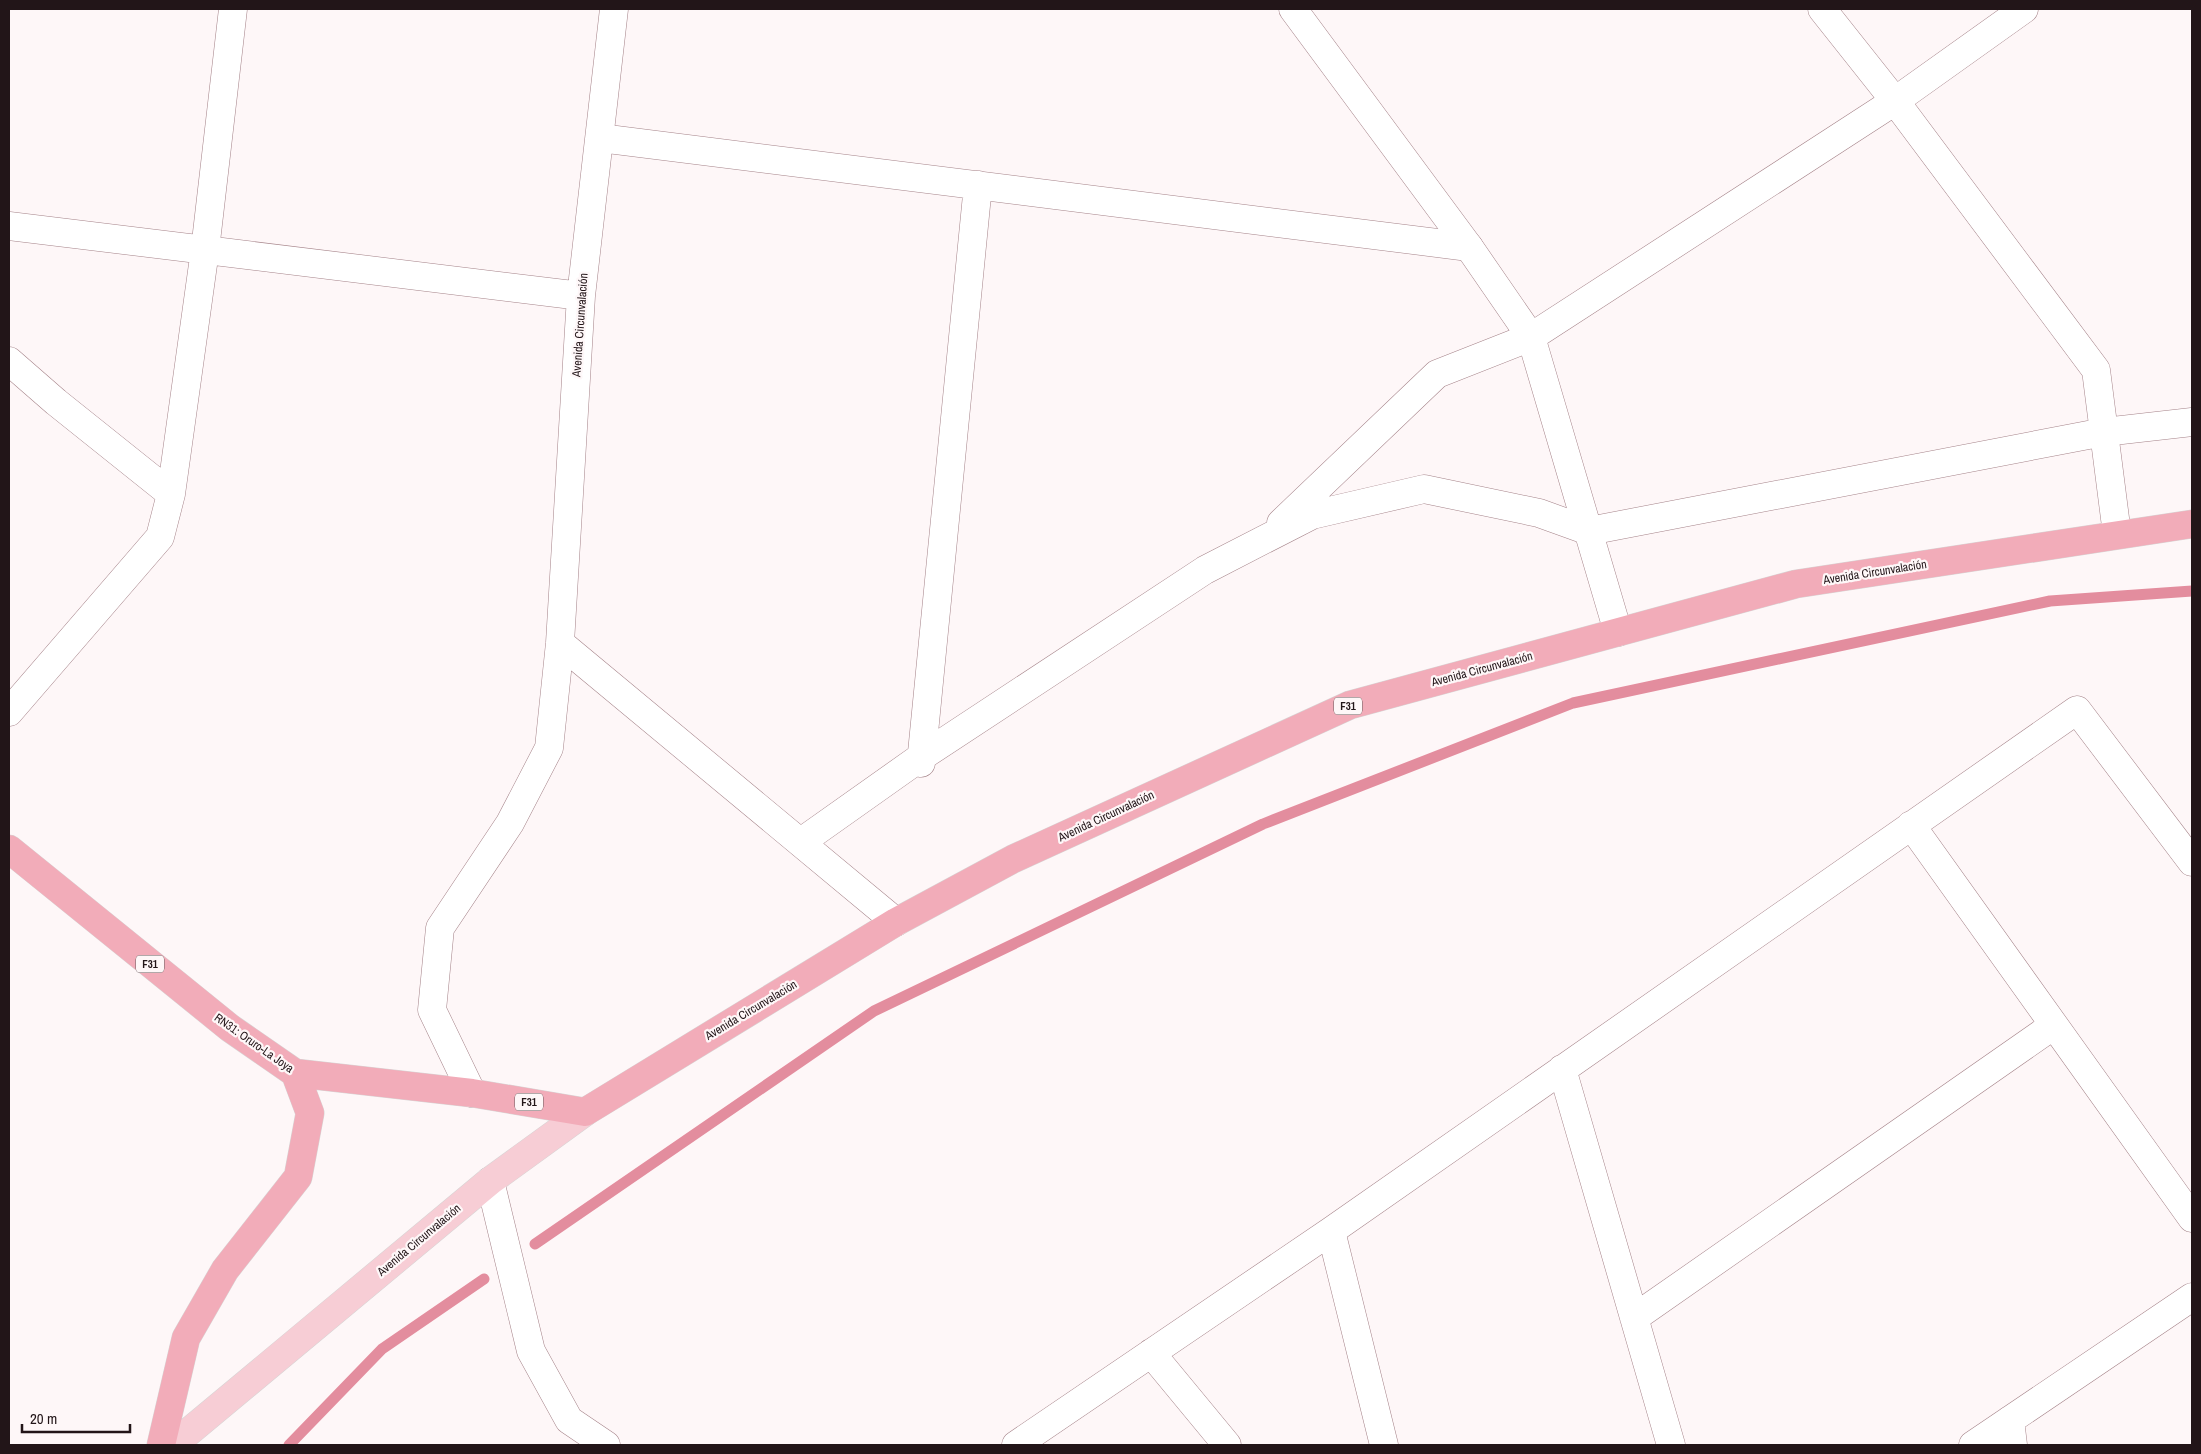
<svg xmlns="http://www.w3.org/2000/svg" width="2201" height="1454" font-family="'Archivo Narrow',sans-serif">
<rect width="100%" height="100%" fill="#fef7f8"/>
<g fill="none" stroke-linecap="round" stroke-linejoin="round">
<path stroke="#e38d9e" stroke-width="11" d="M535 1244 874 1011 1263 824 1573 703 2050 601 2192 591
M289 1445 382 1349 484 1279"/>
<defs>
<path id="street" d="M1822 9 1895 101 2096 370 2117 534
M600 138 1469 247
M9 226 581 296
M9 361 56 402 171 494
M1281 523 1437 374 1531 337 1895 101 2024 9
M560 643 896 922
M9 712 160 537 171 494 205 250 233 9
M921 763 978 185
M1911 825 2192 1218
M801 842 921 757 1205 570 1312 515 1424 489 1539 513 1589 531 2104 432 2192 422
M1562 1069 1671 1445
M472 1093 432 1010 440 928 510 823 549 748 560 643 581 296 614 9
M490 1181 531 1351 569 1420 606 1445
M1331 1231 1384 1445
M1634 1318 2054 1025
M1151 1353 1227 1445
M2010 1420 2013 1445
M1016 1445 1331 1231 2077 710 2192 862
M1973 1445 2192 1297"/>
<path id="secondary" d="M1293 9 1469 247 1531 337 1618 632"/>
<path id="primary" d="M173 1445 490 1181 585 1112"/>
<path id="highway" d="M9 849 230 1028 295 1073 472 1093 585 1112 896 922 1013 859 1350 705 1796 584 2192 524
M161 1445 186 1338 225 1270 298 1177 310 1113 295 1073"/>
</defs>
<use href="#street" stroke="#a58389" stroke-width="29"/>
<use href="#secondary" stroke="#a58389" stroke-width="29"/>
<use href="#primary" stroke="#d7d5d5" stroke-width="29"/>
<use href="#highway" stroke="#d7d5d5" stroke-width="29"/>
<use href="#street" stroke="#fff" stroke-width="28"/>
<use href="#secondary" stroke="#fff" stroke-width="28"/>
<use href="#primary" stroke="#f7cdd5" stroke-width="28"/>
<use href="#highway" stroke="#f2acb9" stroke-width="28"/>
</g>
<g text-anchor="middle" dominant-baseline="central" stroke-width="4.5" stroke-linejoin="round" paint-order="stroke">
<g fill="#fef7f8" stroke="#64595b" stroke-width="1">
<rect x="1334" y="697.5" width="28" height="17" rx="4"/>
<rect x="136" y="955.5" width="28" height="17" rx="4"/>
<rect x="515" y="1093.5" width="28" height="17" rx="4"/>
</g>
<g font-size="11" font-weight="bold" fill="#221518">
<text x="1348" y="706">F31</text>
<text x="150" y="964">F31</text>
<text x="529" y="1102">F31</text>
</g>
<g font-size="12" fill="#221518" stroke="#fef7f8">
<text transform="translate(580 325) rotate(-86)">Avenida Circunvalación</text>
<text transform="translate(1875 572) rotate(-9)">Avenida Circunvalación</text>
<text transform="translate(1482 669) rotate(-15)">Avenida Circunvalación</text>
<text transform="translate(1106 816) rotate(-25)">Avenida Circunvalación</text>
<text transform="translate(751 1010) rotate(-31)">Avenida Circunvalación</text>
<text transform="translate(254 1043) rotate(35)">RN31: Oruro-La Joya</text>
<text transform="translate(419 1240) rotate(-40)">Avenida Circunvalación</text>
</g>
</g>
<rect width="2201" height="1454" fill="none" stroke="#221518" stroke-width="20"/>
<path d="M22 1424v8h108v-8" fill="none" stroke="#221518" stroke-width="2.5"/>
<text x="30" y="1424" font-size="15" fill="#221518" stroke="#fef7f8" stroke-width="4" paint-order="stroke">20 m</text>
</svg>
